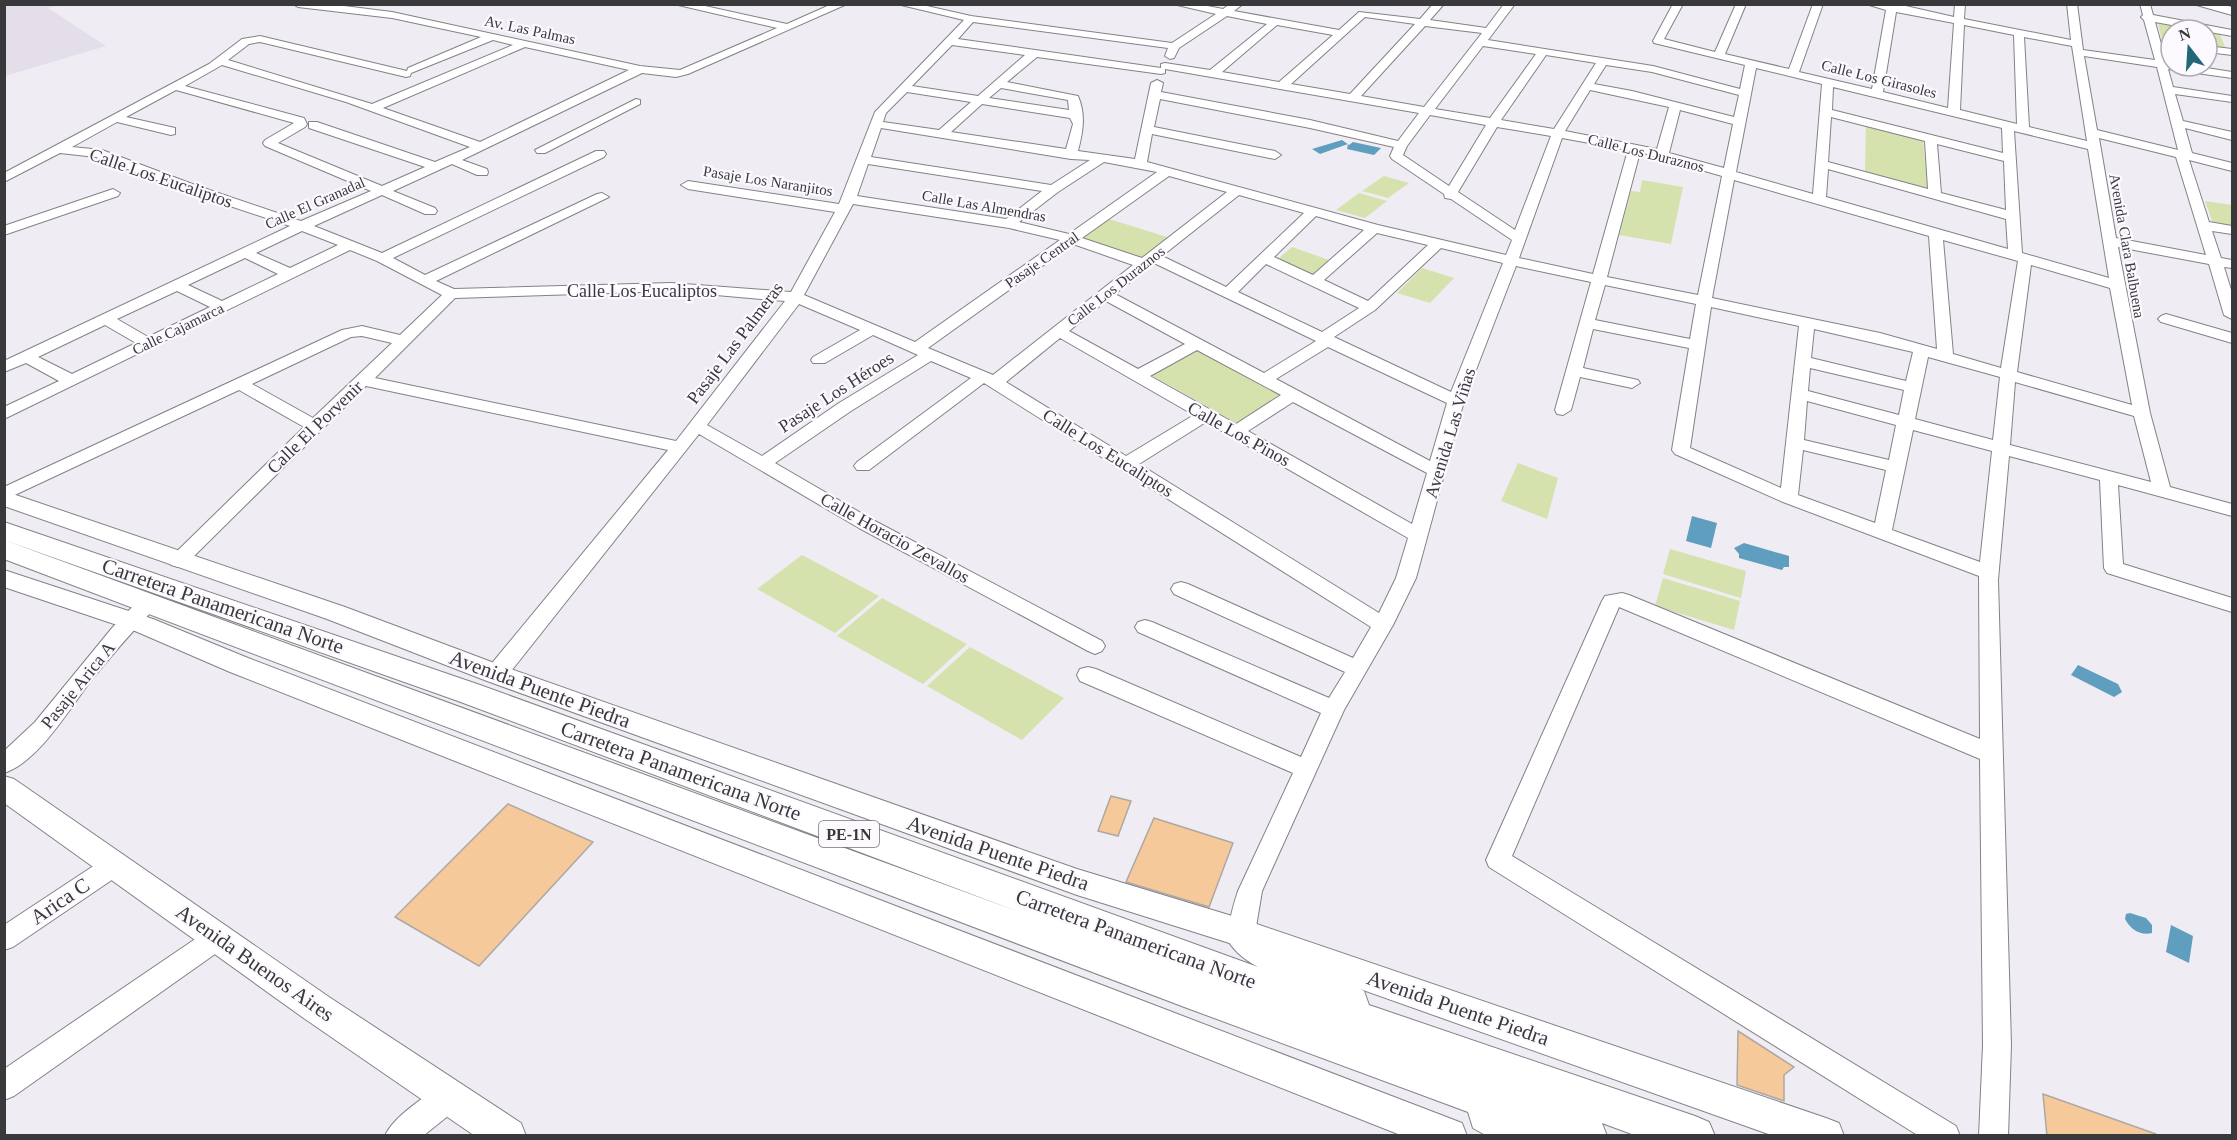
<svg xmlns="http://www.w3.org/2000/svg" width="2237" height="1140" font-family="Georgia,serif">
<rect width="100%" height="100%" fill="#efecf3"/>
<path fill="#e4deea" d="M5 4 58 5 48 8 106 46 5 76Z"/>
<path fill="#d5e2ad" d="M2157 20 2219 32 2226 49 2207 46V30H2171V41L2162 40Z
M1866 124 1923 139 1928 191 1865 173Z
M1384 176 1409 183 1388 198 1362 191Z
M1642 180 1683 187 1671 244 1619 235 1631 191 1640 192Z
M1359 193 1387 201 1365 218 1336 210Z
M2205 201 2232 205V227L2213 223Z
M1106 218 1170 238 1141 258 1080 237Z
M1292 247 1329 260 1312 275 1278 259Z
M1422 268 1454 278 1430 303 1397 293Z
M1196 348 1285 396 1240 425 1149 374Z
M1518 463 1558 478 1547 519 1501 501Z
M1670 549 1746 571 1741 598 1663 574Z
M802 555 879 596 835 633 757 589Z
M1663 578 1740 601 1734 630 1655 606Z
M882 598 967 644 923 684 837 636Z
M970 647 1064 698 1022 740 927 686Z"/>
<path fill="#5f9ebe" d="M1342 140 1349 145 1353 142 1381 148 1374 155 1347 149 1348 144 1320 154 1312 149Z
M1692 516 1717 523 1711 548 1686 541Z
M1744 543 1789 556V567H1784L1782 570 1739 558V554L1734 548Z
M2078 665 2118 684 2122 692 2114 697 2071 675Z
M2130 913 2146 918 2152 925V933C2140 936 2130 929 2125 919L2126 914Z
M2171 925 2193 936 2189 963 2166 952Z"/>
<path fill="#f6c99a" stroke="#aea8a3" stroke-width="1.5" d="M1111 796 1131 801 1118 836 1098 831Z
M508 804 593 842 479 966 395 917Z
M1154 818 1233 843 1209 907 1126 882Z
M1738 1031 1794 1067 1784 1075V1101L1737 1085Z
M2043 1094 2156 1134V1136H2047Z"/>
<g fill="none" stroke-linecap="round" stroke-linejoin="round">
<defs>
<path id="minor" d="M293 4H328L392 12 640 66 680 70 777 28 674 4H696L787 24 832 4H847L688 74 676 77 642 73 462 160 487 169 488 172 487 175H477L452 164 393 191 435 208 437 211 435 214H425L382 195 314 226 382 253 596 151H604L606 154 604 157 393 258 425 275 597 194 602 193 609 197 436 281 454 289 671 283 791 292 835 212 688 189 681 185 688 181 839 204 875 112 964 20 897 4H918L971 16 1172 43 1216 14 1173 4H1197L1223 9 1230 4H1243L1234 11 1339 30 1359 12 1420 19 1433 4H1444L1430 20 1486 28 1504 4H1515L1488 40 1653 66 1740 89 1745 65 1654 43 1653 41 1673 4H1683L1664 39 1715 52 1736 4H1746L1725 54 1789 69 1813 4H1823L1799 72 1872 89 1886 10 1866 4H1897L1954 17 1955 4H1965L1964 19 2071 40 2067 4H2077L2083 50 2155 60 2144 20 2141 17 2143 15 2140 4H2150L2153 15 2232 30V36L2155 22 2166 62 2171 63V66H2194L2232 72V78L2168 69 2173 87 2232 96V102L2175 94 2183 121 2232 132V140L2185 128 2192 153 2232 163V171L2189 160 2209 222 2232 226V234L2212 231 2221 258 2232 260V268L2224 267 2232 293V319L2224 315 2209 264 2118 247 2150 413 2170 487 2232 504V516L2118 485 2123 564 2232 598V612L2107 573 2104 568 2100 480 2009 456 1998 580 2011 1045 2008 1136H1979L1983 1045 1980 759 1619 607 1512 856 1956 1126 1960 1136H1919L1489 867 1486 860 1602 601 1605 596 1622 593 1629 595 1980 739 1979 576 1783 502 1675 454 1672 450 1689 348 1593 329 1583 368 1638 380 1640 383 1632 388 1580 377 1571 410 1563 415 1557 414 1555 410 1591 282 1516 266 1464 401 1416 578 1393 625 1344 710 1262 891 1255 933 1251 941 1242 944 1233 941C1226 926 1233 907 1238 891L1293 773 1080 681 1077 675 1080 669 1088 667 1096 669 1301 757 1321 713 1138 632 1135 627 1138 622 1145 620 1152 622 1329 698 1345 672 1174 594 1171 589 1174 584 1181 582 1188 584 1353 658 1371 627 984 383 869 470H857L854 466 857 462 971 378 931 361 851 411 775 463 873 520 1102 641 1105 646 1102 651 1095 654 1088 651 859 528 699 434 504 680 496 682 488 680 485 674 488 668 668 450 366 386 185 565 178 567 171 565 168 560 304 427 239 390 4 500V487L342 330 362 326 400 335 442 295 377 261 350 250 4 419V407L59 381 26 363 4 372V361L290 226 185 191 96 157 60 153 4 182V173L209 64 242 39 260 36 407 71 408 68 481 37 392 18 298 7ZM1896 12 1954 23 1948 108 1883 92ZM1227 16 1267 24 1210 70 1165 63 1161 64V68L958 39 973 22 1168 48 1165 56 1170 59 1174 58 1179 48ZM1365 17 1415 24 1350 94 1291 84ZM1277 25 1333 35 1279 82 1222 72ZM1964 25 2014 35 2017 124 1960 110ZM1425 26 1482 33 1424 107 1361 96ZM2024 37 2072 46 2087 141 2029 127ZM493 40 513 45 372 104 228 60 249 44 260 42 406 77 410 76 411 73ZM952 45 1025 55 978 96 912 86ZM1483 46 1536 54 1490 118 1435 109ZM525 47 629 70 480 142 383 108ZM1546 55 1596 63 1554 129 1501 120ZM2084 56 2157 67 2178 150 2097 130ZM1037 57 1161 74 1165 73V69L1419 113 1398 141 1310 120 1161 92 1163 83 1157 80 1151 83 1135 159 1078 151C1083 131 1086 115 1078 96L1007 82ZM222 65 346 102 470 147 435 162 317 122H309V128L425 167 382 186 278 143 305 127 307 124 304 118 185 86ZM1606 65 1652 72 1739 95 1734 117 1632 91 1594 84ZM1756 68 1822 84 1813 194 1736 172ZM1833 87 2002 128 2003 153 1832 110ZM1001 88 1068 100 1069 110 989 98ZM176 90 294 123 265 140 263 143 265 146 371 191 301 221 195 185 102 150 72 147 117 122 171 135 175 134V128L126 117ZM1590 90 1669 107 1657 149 1565 131ZM907 92 971 102 939 130 883 122 886 113ZM1160 99 1310 128 1394 147 1390 156 1392 159 1444 194 1445 198 1451 199 1512 240 1506 255 1378 225 1147 162 1152 134 1275 159 1281 155 1275 151 1154 127ZM982 104 1070 118 1073 124 1066 149 951 132ZM1680 110 1733 124 1724 168 1669 153ZM1430 115 1486 125 1449 186 1403 155 1407 146ZM1831 117 1925 141 1928 189 1828 162ZM1497 127 1551 136 1515 230 1458 192ZM881 128 1071 159 1090 160 1051 185 871 157ZM2014 131 2088 149 2109 278 2022 253ZM1562 138 1628 150 1593 274 1519 258ZM2099 138 2176 157 2206 255 2116 238ZM1937 144 2004 161 2006 210 1941 193ZM1640 152 1722 176 1698 295 1607 277ZM1104 162 1157 172 1069 234 1019 222 1058 192ZM868 164 1042 191 1006 219 857 196ZM1828 169 2006 219 2008 249 1826 197ZM1169 176 1227 192 1142 258 1082 238ZM1734 180 1929 236 1937 349 1880 333 1712 298ZM1239 195 1304 213 1226 287 1162 256ZM853 204 1009 228 1060 240 915 342 804 295ZM1316 216 1364 230 1313 275 1274 257ZM302 231 338 245 290 268 256 253ZM1377 233 1428 245 1368 301 1324 280ZM1943 240 2018 261 2001 368 1953 354ZM1073 244 1133 265 993 375 928 348ZM1441 248 1503 263 1451 392 1334 337 1375 310ZM245 258 278 274 222 301 188 285ZM1154 263 1316 341 1264 373 1115 294ZM1266 264 1359 308 1322 332 1238 292ZM2031 265 2110 288 2132 405 2017 372ZM1605 285 1696 304 1690 339 1595 320ZM177 291 210 307 148 337 117 319ZM671 291 785 301 676 441 375 378 455 298ZM1106 301 1185 344 1138 369 1069 331ZM799 304 860 330 813 357 811 360 813 363H825L873 335 918 355 839 403 762 456 707 425ZM1711 307 1799 326 1781 488 1690 448ZM105 325 136 343 72 374 38 357ZM1814 329 1913 352 1906 381 1811 358ZM362 336 392 343 313 418 252 384 351 337ZM1060 338 1194 415 1126 456 1006 382ZM1328 347 1447 403 1430 461 1276 379ZM1197 350 1281 395 1236 424 1150 376ZM1928 357 2000 377 1993 440 1915 419ZM1810 368 1904 390 1899 415 1808 391ZM2015 382 2134 416 2151 482 2010 445ZM1807 401 1896 425 1889 460 1804 440ZM1293 402 1427 473 1412 524 1248 431ZM1206 422 1408 538 1396 578 1379 613 1139 464ZM1913 430 1992 451 1980 562 1892 530ZM1803 450 1886 470 1875 523 1798 495Z
M2207 46 2232 49V55L2207 52Z
M636 99 640 100V104L545 153H537L535 150Z
M113 189 120 193 118 196 4 235V226Z
M2166 314 2232 333V343L2161 322 2158 319 2161 316Z
M148 596 155 598 158 603 155 608C133 630 113 654 93 678 71 706 39 762 4 773V751L35 722 112 628 141 598Z
M116 854 125 857 128 864 125 871 13 947 4 950V925L107 857Z
M216 927 225 931 229 939 225 947 14 1096 4 1100V1069L207 931Z
M448 1084 458 1088 462 1098 458 1108 423 1136H385C392 1118 430 1091 448 1084Z"/>
<path id="major" d="M2193 4H2219L2232 7V15Z
M4 491 345 607 505 667 1077 869 1242 919 1826 1118 1839 1123 1844 1136H1774L1242 947 1077 895 487 681 327 619 4 506Z
M4 570 153 619 248 658 1449 1118 1462 1123 1467 1136H1403L230 672 135 631 4 587Z
M4 776 14 779 329 997 521 1123 526 1136H475L305 1019 4 803Z"/>
<path id="highway" d="M4 522 480 685 1258 967C1242 958 1232 950 1224 933L1229 922 1242 917 1255 922 1267 935 1364 991 1369 1005 1695 1116 1709 1122 1715 1136H1637L1602 1123 1607 1136H1487L1473 1128 1468 1112 1187 1008 4 559V540L1030 916 458 701 4 540Z"/>
</defs>
<use href="#minor" stroke="#848187" stroke-width="2"/>
<use href="#major" stroke="#848187" stroke-width="2"/>
<use href="#highway" stroke="#848187" stroke-width="2"/>
<use href="#minor" fill="#fff" fill-rule="evenodd"/>
<use href="#major" fill="#fff" fill-rule="evenodd"/>
<use href="#highway" fill="#fff" fill-rule="evenodd"/>
</g>
<g text-anchor="middle" dominant-baseline="central" stroke-width="4.5" stroke-linejoin="round" paint-order="stroke">
<g font-size="15" fill="#39383a" stroke="#fcf9ff">
<text transform="translate(530 30) rotate(12)">Av. Las Palmas</text>
<text transform="translate(1879 79) rotate(14)">Calle Los Girasoles</text>
<text transform="translate(1646 153) rotate(14)">Calle Los Duraznos</text>
<text transform="translate(768 181) rotate(9)">Pasaje Los Naranjitos</text>
<text transform="translate(315 203) rotate(-24)">Calle El Granadal</text>
<text transform="translate(984 206) rotate(10)">Calle Las Almendras</text>
<text transform="translate(2127 246) rotate(80)">Avenida Clara Balbuena</text>
<text transform="translate(1042 260) rotate(-35)">Pasaje Central</text>
<text transform="translate(1116 286) rotate(-38)">Calle Los Duraznos</text>
<text transform="translate(178 329) rotate(-26)">Calle Cajamarca</text>
</g>
<rect fill="#fcf9ff" stroke="#747275" stroke-width="1.5" x="819" y="821" width="60" height="26" rx="4.5"/>
<g font-size="16" font-weight="bold" fill="#39383a">
<text x="849" y="834">PE-1N</text>
</g>
<g font-size="18" fill="#39383a" stroke="#fcf9ff">
<text transform="translate(161 178) rotate(19)">Calle Los Eucaliptos</text>
<text x="642" y="291">Calle Los Eucaliptos</text>
<text transform="translate(735 343) rotate(-53)">Pasaje Las Palmeras</text>
<text transform="translate(836 392) rotate(-33)">Pasaje Los Héroes</text>
<text transform="translate(315 427) rotate(-44)">Calle El Porvenir</text>
<text transform="translate(1450 433) rotate(-73)">Avenida Las Viñas</text>
<text transform="translate(1239 434) rotate(29)">Calle Los Pinos</text>
<text transform="translate(1108 453) rotate(32)">Calle Los Eucaliptos</text>
<text transform="translate(895 538) rotate(29)">Calle Horacio Zevallos</text>
<text transform="translate(78 685) rotate(-51)">Pasaje Arica A</text>
</g>
<g font-size="21" fill="#39383a" stroke="#fcf9ff">
<text transform="translate(223 606) rotate(19)">Carretera Panamericana Norte</text>
<text transform="translate(540 689) rotate(20)">Avenida Puente Piedra</text>
<text transform="translate(681 771) rotate(20)">Carretera Panamericana Norte</text>
<text transform="translate(998 853) rotate(19)">Avenida Puente Piedra</text>
<text transform="translate(60 901) rotate(-34)">Arica C</text>
<text transform="translate(1136 939) rotate(20)">Carretera Panamericana Norte</text>
<text transform="translate(255 963) rotate(35)">Avenida Buenos Aires</text>
<text transform="translate(1458 1008) rotate(19)">Avenida Puente Piedra</text>
</g>
</g>
<rect width="2237" height="1140" fill="none" stroke="#39383a" stroke-width="12"/>
<g transform="translate(2189 48) rotate(343)"><circle r="28" fill="#fcf9ff" stroke="#aeacb0" stroke-width="1.5"/>
<path d="M0-4.5L10 22L0 15L-10 22Z" fill="#236878"/>
<text y="-9" font-size="16" font-weight="bold" text-anchor="middle" fill="#39383a">N</text>
</g>
</svg>
